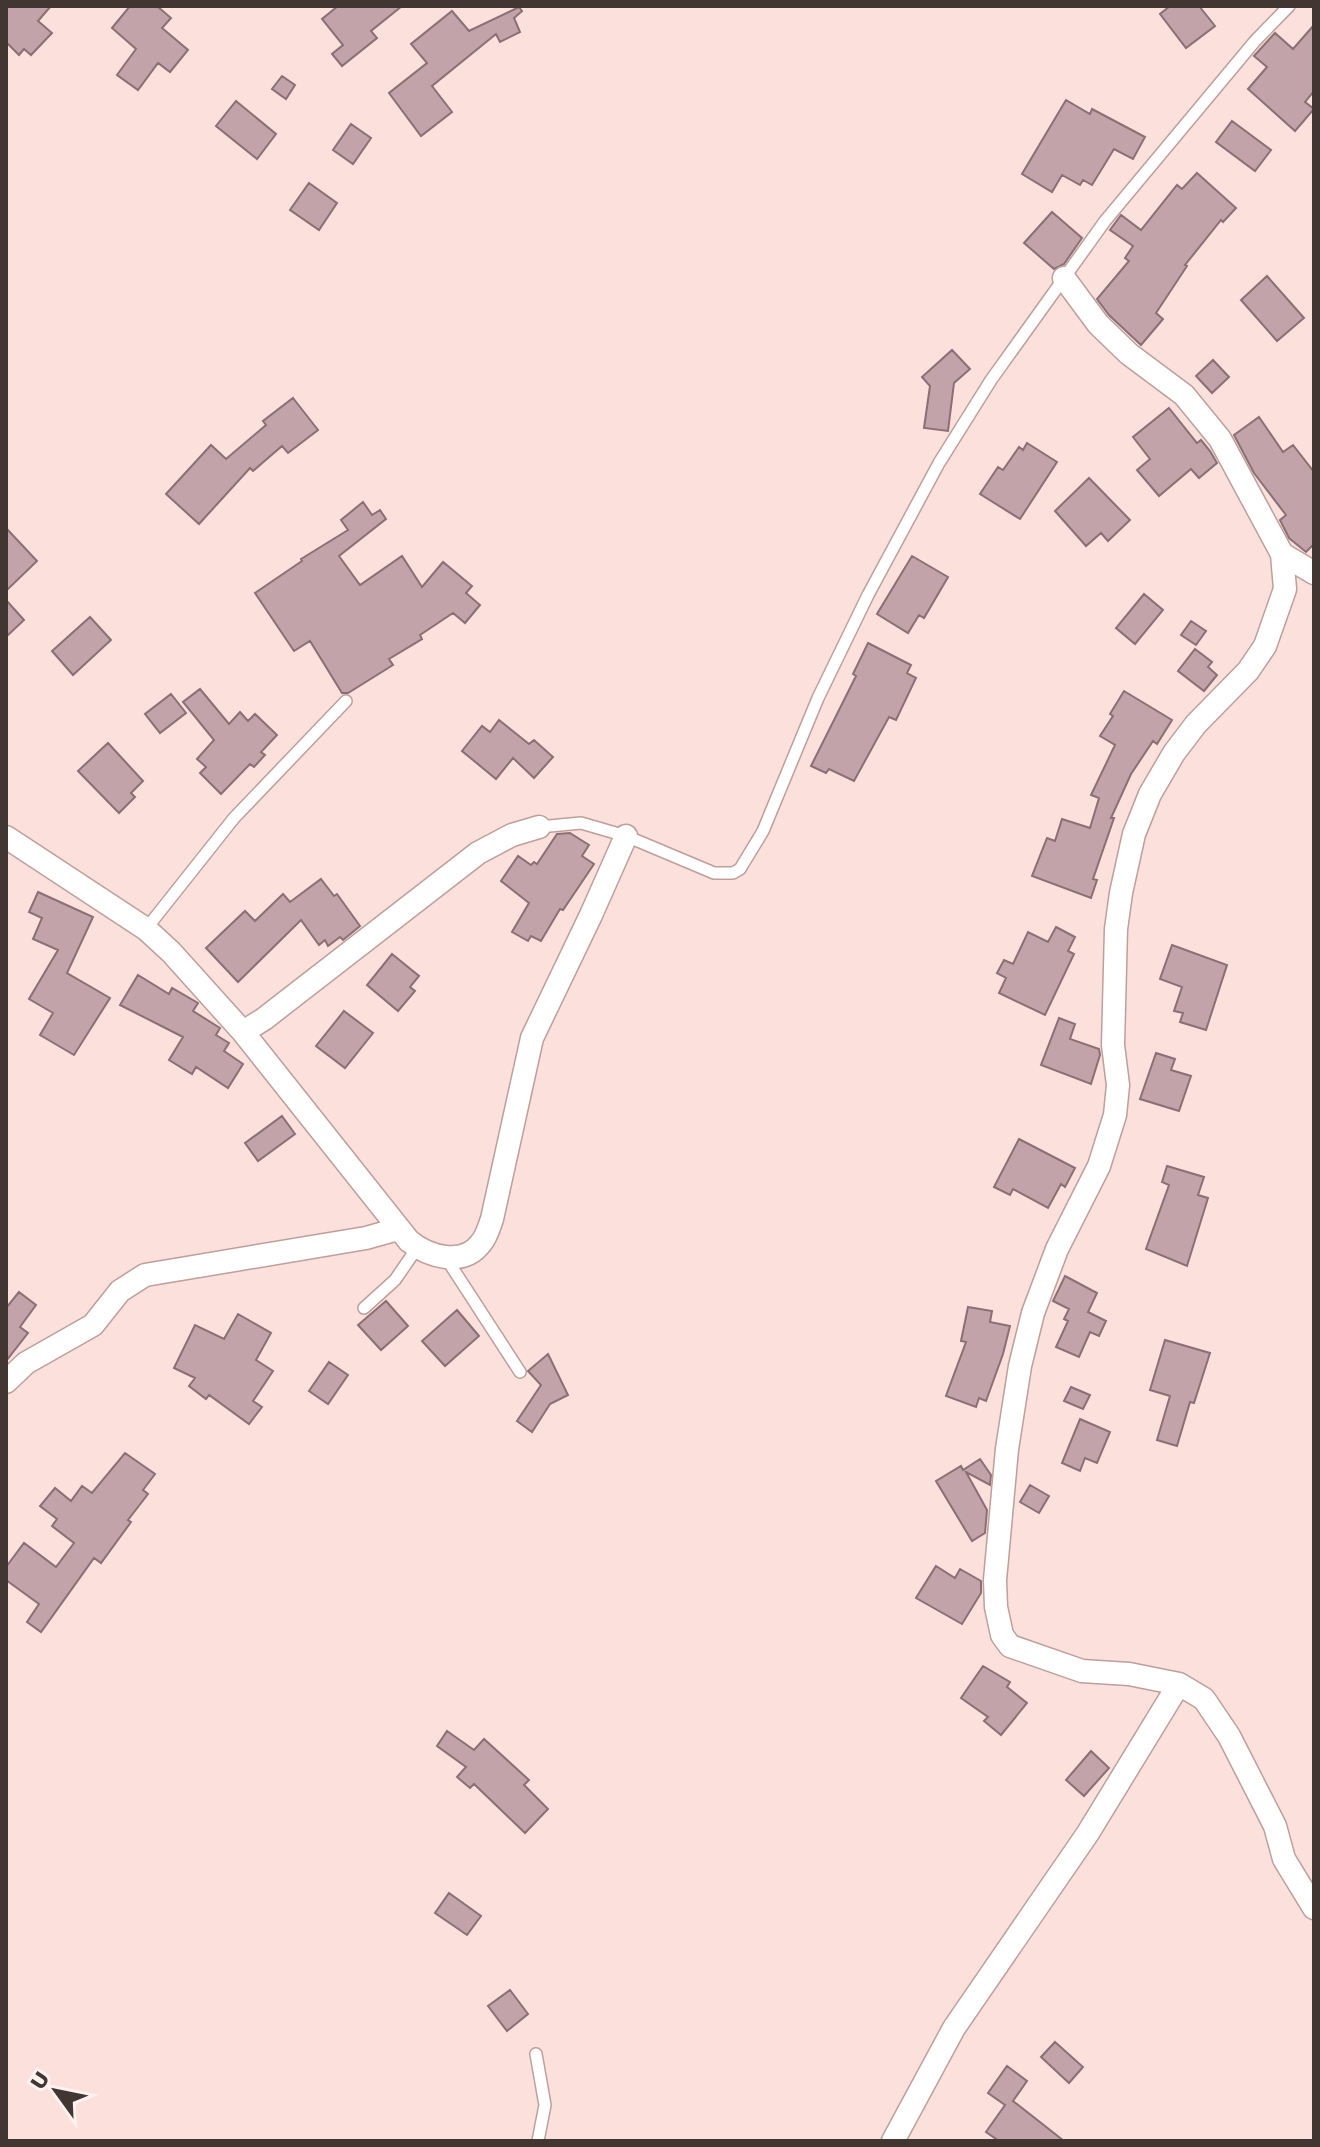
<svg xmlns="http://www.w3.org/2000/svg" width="1320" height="2147" font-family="'Work Sans',sans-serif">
<rect width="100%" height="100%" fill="#fbe0dc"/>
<path fill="#c2a3aa" stroke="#8b6f75" stroke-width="2" d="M6 6H51L38 21 52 33 31 55 24 49 19 55 6 42Z
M130 6H157L171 18 162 28 188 50 170 72 158 63 138 90 117 75 136 49 112 28Z
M338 6H402L371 31 377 38 342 66 332 54 343 45 322 19Z
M1170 6H1199L1215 26 1186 48 1160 14Z
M519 7 522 11 514 18 520 32 500 42 496 34 432 86 452 112 421 136 389 93 427 63 411 44 452 11 469 31Z
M1314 25V91L1305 102 1314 109 1295 131 1248 89 1267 67 1254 56 1275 33 1293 49Z
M282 76 295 85 286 99 272 89Z
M1066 100 1090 114 1092 109 1145 137 1133 159 1114 149 1092 185 1083 180 1080 185 1062 175 1052 192 1022 174Z
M236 101 276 134 257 159 216 126Z
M1232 121 1271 150 1255 171 1216 142Z
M351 124 371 138 353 164 333 150Z
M1197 173 1236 208 1223 222 1221 220 1185 265 1187 266 1156 313 1163 319 1141 345 1109 315 1097 299 1129 261 1125 258 1133 246 1110 230 1121 215 1141 230 1177 185 1182 189Z
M309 183 337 203 319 230 290 210Z
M1052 212 1082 238 1064 264 1054 269 1024 243Z
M1267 276 1304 318 1277 341 1241 300Z
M952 350 970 369 954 383 948 431 924 428 930 386 922 377Z
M1213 360 1229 377 1212 393 1196 376Z
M293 398 318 430 288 453 282 446 253 471 250 468 199 524 166 494 211 445 226 459 266 425 263 421Z
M1169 408 1197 443 1201 440 1210 451 1217 463 1199 478 1191 469 1159 496 1137 470 1150 459 1133 437Z
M1259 417 1283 452 1293 445 1314 472V544L1306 552 1289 538 1280 520 1286 515 1254 473 1234 435Z
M1027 443 1057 462 1020 519 980 494 998 467 1003 470 1019 447 1023 450Z
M1089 478 1130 520 1108 541 1101 533 1086 546 1055 511Z
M363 502 372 515 380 510 386 519 339 556 360 585 402 556 422 587 443 562 472 586 466 593 480 605 465 623 453 613 420 635 422 639 389 659 393 665 348 693H342L310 641 294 651 255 593 302 561 301 559 348 530 341 520Z
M6 528 37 561 6 591Z
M912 556 948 577 924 618 919 615 908 633 877 614Z
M1144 594 1163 610 1135 644 1116 628Z
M6 600 24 620 6 637Z
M90 617 111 640 73 675 52 651Z
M1191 621 1206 631 1196 645 1181 635Z
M868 643 911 665 907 673 916 678 896 720 889 717 854 781 829 769 826 773 811 766 856 676 853 674Z
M1195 649 1212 662 1208 667 1217 675 1204 691 1178 671Z
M200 689 229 724 240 712 248 721 255 714 277 735 261 752 265 755 254 767 250 764 221 794 200 773 206 767 197 759 214 740 183 702Z
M1124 691 1172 720 1157 744 1153 741 1131 774 1111 818H1114L1093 879 1097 880 1091 898 1032 876 1047 838 1055 841 1062 819 1090 828 1099 798 1091 795 1115 745 1100 736 1113 716 1110 714Z
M171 694 186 713 160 733 145 714Z
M499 720 529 744 534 740 553 757 534 778 513 758 496 779 462 751 482 726 490 732Z
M108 743 143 781 131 793 135 797 119 813 78 771Z
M570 833 589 845 582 856 594 864 563 910 560 909 541 941 531 936 528 941 512 932 529 903 501 881 518 856 531 865 534 862 537 864 557 834Z
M321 879 334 896 337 894 360 926 343 940 340 937 328 946 325 940 319 945 301 920 238 982 206 948 245 911 255 921 283 894 290 902Z
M38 892 93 917 67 973 110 998 74 1055 40 1035 53 1013 29 999 58 950 33 939 42 918 29 912Z
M1056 927 1075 937 1068 951 1074 954 1045 1015 999 993 1006 978 997 973 1004 960 1013 964 1028 932 1048 942Z
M1172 945 1227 965 1206 1030 1180 1022 1183 1013 1174 1011 1182 987 1160 979Z
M392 954 419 976 410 987 415 991 398 1011 367 985Z
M138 975 169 994 172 988 198 1003 193 1011 220 1028 216 1035 229 1043 224 1051 243 1064 228 1088 196 1067 192 1074 169 1060 183 1037 120 1005Z
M344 1011 373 1033 345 1068 316 1046Z
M1059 1018 1075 1024 1070 1039 1099 1049 1100 1055 1091 1084 1041 1065Z
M1156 1053 1175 1059 1171 1070 1191 1076 1179 1111 1140 1099Z
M282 1116 295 1134 258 1161 245 1143Z
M1019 1139 1075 1168 1065 1187 1061 1184 1048 1208 1013 1189 1010 1195 994 1187Z
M1167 1166 1204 1177 1198 1195 1208 1198 1187 1266 1146 1249 1169 1185 1162 1182Z
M1065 1276 1097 1293 1088 1312 1106 1321 1099 1336 1090 1332 1079 1357 1056 1347 1068 1321 1064 1319 1069 1309 1053 1301Z
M19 1292 36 1305 20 1327 28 1333 6 1361V1308Z
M386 1301 408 1326 381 1350 358 1325Z
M968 1307 992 1311 990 1322 1010 1326 1003 1354 986 1401 979 1398 976 1407 946 1396 966 1342 961 1341Z
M457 1310 479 1336 445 1366 422 1341Z
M238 1314 271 1333 256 1360 273 1371 253 1401 262 1407 249 1424 209 1395 206 1399 189 1386 195 1378 174 1368 195 1325 224 1339Z
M1165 1340 1210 1353 1194 1403 1190 1402 1177 1446 1157 1440 1170 1396 1150 1390Z
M548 1354 568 1395 550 1404 532 1432 517 1421 541 1385 528 1371Z
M329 1362 348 1375 328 1404 309 1391Z
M1071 1387 1090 1395 1083 1409 1064 1401Z
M1080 1419 1110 1432 1097 1463 1085 1458 1080 1471 1062 1463Z
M125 1453 155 1474 143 1490 148 1494 128 1520 131 1522 101 1563 94 1558 41 1632 27 1622 39 1604 6 1580V1567L24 1543 56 1567 74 1543 52 1526 57 1519 40 1506 55 1488 71 1501 82 1486 92 1493Z
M980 1459 991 1475 990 1485 966 1472 987 1510 985 1533 972 1541 936 1481 961 1466 963 1470Z
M1030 1485 1049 1496 1039 1513 1020 1502Z
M936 1566 955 1578 960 1569 981 1581V1593L962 1624 916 1598Z
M983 1666 1010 1682 1007 1687 1027 1703 1001 1735 984 1721 988 1717 961 1698Z
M447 1731 474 1750 484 1739 529 1780 524 1785 548 1809 525 1833 474 1784 470 1788 457 1777 466 1767 437 1746Z
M1091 1751 1109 1768 1084 1796 1066 1780Z
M449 1893 481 1916 467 1935 435 1913Z
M510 1990 528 2014 507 2031 488 2006Z
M1055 2042 1083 2067 1069 2083 1041 2057Z
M1007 2066 1027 2081 1013 2101 1064 2141H999L986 2132 1005 2105 988 2093Z"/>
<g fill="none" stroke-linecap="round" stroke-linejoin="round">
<defs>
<path id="lane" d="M539 827 581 823 626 836 714 873H733L740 869 763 831 818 698 868 595 939 463 991 380 1105 221 1255 41 1289 6
M146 929 234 818 346 701
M446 1258 520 1372
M364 1308 395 1280 417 1248
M536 2054 545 2105 538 2141"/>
<path id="street" d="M1064 278 1098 324 1129 354 1184 395 1220 439 1282 554 1285 589 1265 646 1248 671 1196 724 1174 753 1150 794 1134 834 1121 893 1116 929 1113 1045 1118 1085 1115 1115 1099 1166 1057 1249 1033 1313 1020 1366 1007 1449 995 1580 996 1607 1002 1635 1010 1646 1082 1671 1129 1674 1179 1684 1204 1699 1229 1736 1275 1826 1284 1859 1314 1908
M1282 554 1314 573
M6 837 146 929 171 952 243 1032 409 1241C429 1257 463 1267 481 1243 487 1236 489 1227 492 1219L532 1038 591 915 626 836
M243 1032 264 1019 478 853 512 835 539 827
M6 1382 26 1363 93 1325 120 1291 145 1275 366 1238 398 1229
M893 2141 954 2028 1088 1833 1179 1684"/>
</defs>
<use href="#lane" stroke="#be9f9a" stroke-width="14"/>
<use href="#street" stroke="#be9f9a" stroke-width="25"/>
<use href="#lane" stroke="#fff" stroke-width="11"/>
<use href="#street" stroke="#fff" stroke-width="22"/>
</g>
<rect width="1320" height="2147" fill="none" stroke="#423633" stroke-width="16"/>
<g transform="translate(56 2091) rotate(303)" stroke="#fff1ef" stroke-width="6" paint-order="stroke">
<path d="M0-6L14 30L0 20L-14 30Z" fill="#423633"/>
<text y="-12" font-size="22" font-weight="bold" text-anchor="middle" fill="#423633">U</text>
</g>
</svg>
